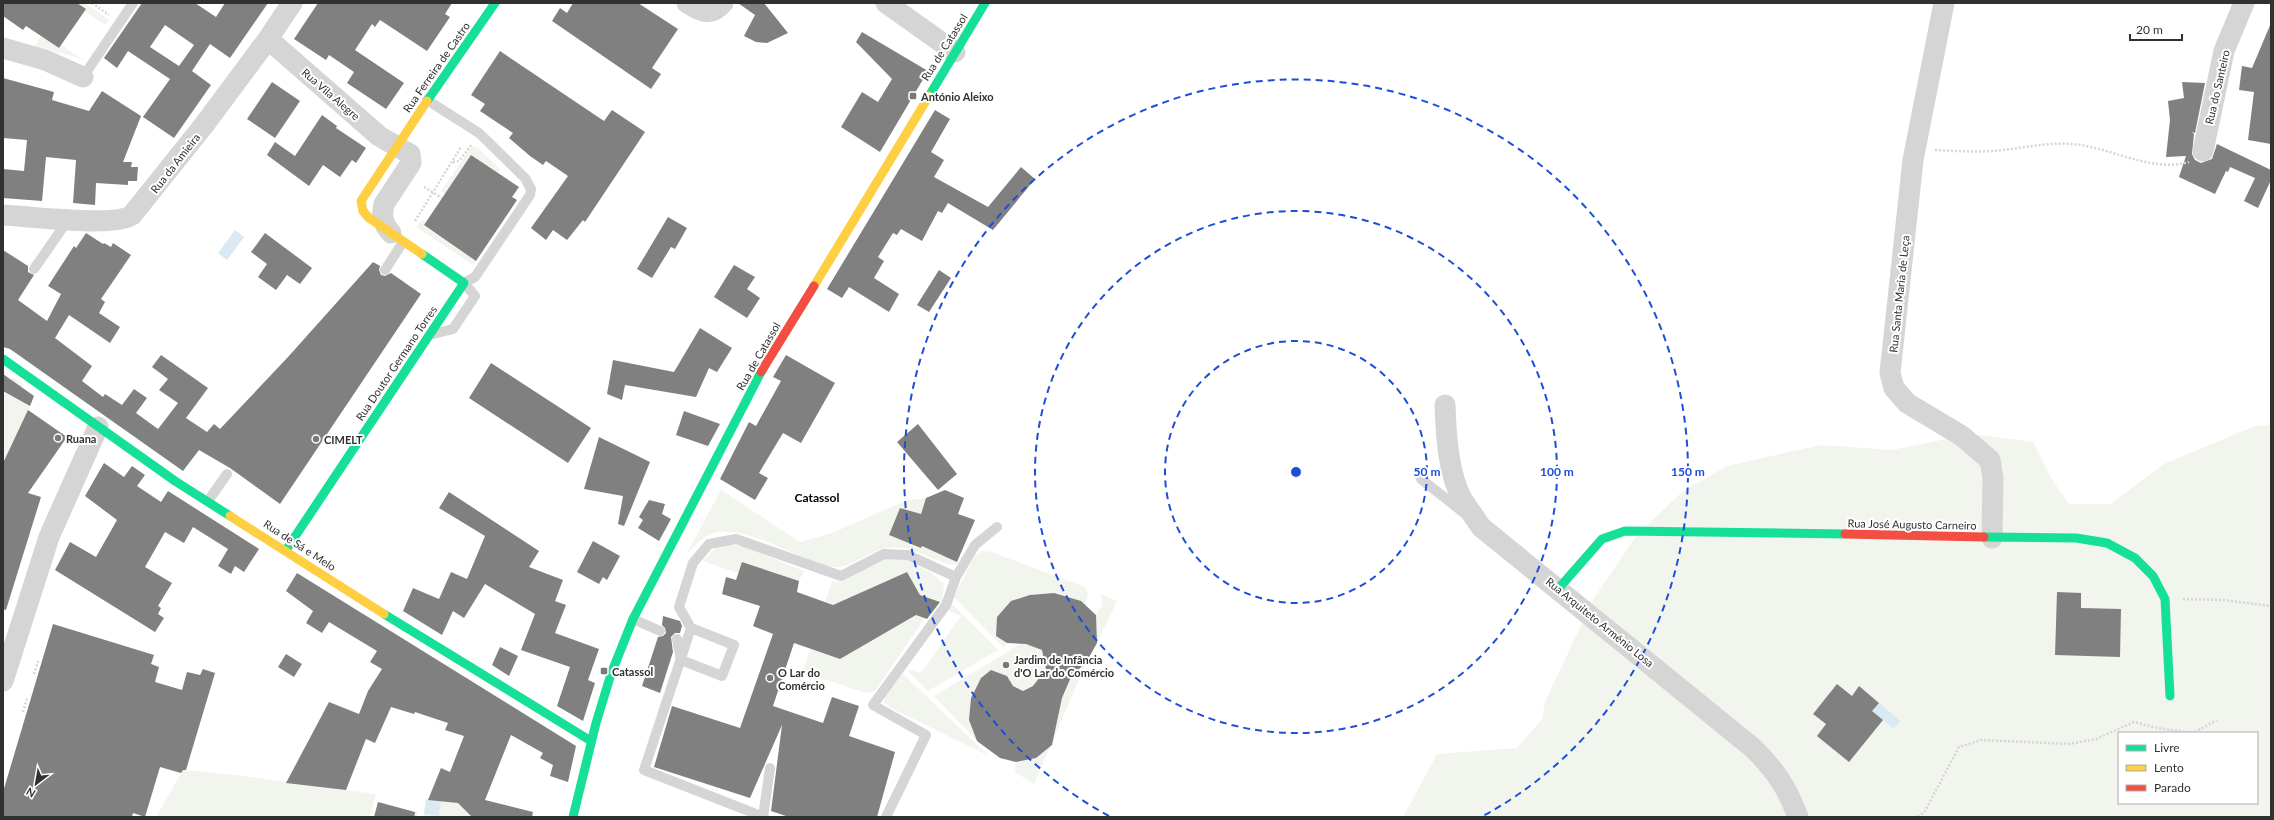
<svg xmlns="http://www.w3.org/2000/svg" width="2274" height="820" font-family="Lato,sans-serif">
<rect width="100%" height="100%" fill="#fff"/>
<path fill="#f1f5ed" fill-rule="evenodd" d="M77 3H85L109 20 105 25 84 11 85 9Z
M41 36 59 48 61 45 82 59 35 46Z
M472 146 477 147 500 169 498 173 471 155 445 194 441 191Z
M422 220 426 222 424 226 476 261 473 265 416 227Z
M13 377 23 385 17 399 30 406 3 463V396Z
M2271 425V817H1403L1437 754 1517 748 1543 718 1544 704 1594 598 1637 535 1682 492 1727 466 1821 445 1892 450 1971 434 2033 442 2051 478 2069 504H2110L2164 464 2255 426ZM2119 733H2257V803H2119Z
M721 490 800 542 832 533 908 500 926 498 921 514 900 508 889 535 921 548 923 542 942 555 958 562 954 565C931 561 911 544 887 548 869 551 849 569 834 567 800 563 736 515 704 538 698 542 692 549 686 555Z
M730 545 743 546 804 571 799 581 743 562 738 573 703 561 716 547Z
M983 551 991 552 1085 587 1088 594 1085 605 997 617 996 636 1007 643 1004 648 954 597 974 557Z
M886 558H904L931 573 944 584 942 602 920 595 906 572 833 605 825 602 832 581 841 582Z
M1101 594 1117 601 1097 643 1096 615 1102 605Z
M951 603 998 650 928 691 906 669 921 673 961 616 947 610Z
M916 615 925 618 875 691 866 693 803 672 810 649 840 659Z
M1021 644H1026L1042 650 1046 669 1033 686 1023 691 1013 686 1007 676 991 670C964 691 967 713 977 741L934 696Z
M1087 661 1034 784 1015 772 1016 762 1036 758 1052 745 1062 698 1071 677Z
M903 674 989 756 891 708 884 702 885 696Z
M183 770C248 775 311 786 376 794L370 817H156Z
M441 801 458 803 472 817H423L424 814 439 815Z"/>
<path fill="#dbe9f2" d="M235 230 244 237 227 260 218 253Z
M1879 703 1900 721 1894 729 1872 711Z
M426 799 441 801 439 816 424 814Z"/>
<path fill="#808080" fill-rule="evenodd" d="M3 3H77L86 9 59 48 26 26 23 30 3 16Z
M142 3H195L216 17 225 3H268L230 58 210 44 192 71 211 85 174 138 143 117 170 79 128 51 117 68 104 58ZM165 25 194 45 179 66 150 47Z
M318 3H452L445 14 450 17 427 51 380 20 375 27 372 24 355 50 404 83 386 109 347 83 354 72 329 55 326 60 294 39Z
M573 3H638L678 29 652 68 661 74 651 89 552 21 560 8 567 13Z
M738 3H764L788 33 767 43 756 42 744 36 755 15Z
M2271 23V144L2248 140 2254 92 2239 90 2242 66 2252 68Z
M862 32 928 71 880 152 841 127 862 92 878 102 892 79 856 42Z
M500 51 604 121 612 110 645 132 585 222 583 220 567 240 553 230 546 240 531 228 568 176 546 161 543 165 530 156 509 138 513 133 480 111 485 104 471 95Z
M3 78 54 92 52 100 89 111 102 91 141 116 123 162H132L131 167H138L137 181H128V185L96 183 95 205 73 203 76 160 46 157 42 201 3 198V169L24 171 27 140 3 138Z
M272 82 300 101 275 138 247 119Z
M2182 82 2205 83 2195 133 2192 132 2194 134 2192 154 2195 160 2201 163 2212 159 2217 144 2271 170V180L2258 208 2244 201 2255 178 2230 167 2228 172 2226 171 2215 194 2179 177 2186 156 2166 157 2170 120 2168 101 2184 98Z
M935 110 950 119 931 152 944 160 934 177 988 207 1021 167 1035 179 993 230 948 203 942 213 938 211 922 241 901 229 897 235 893 233 878 257 884 261 874 278 899 294 889 312 849 287 842 298 827 289Z
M322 115 337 126 336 128 366 148 356 163 352 160 340 177 323 165 309 186 267 155 275 142 295 156Z
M471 155 519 187 512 197 517 200 476 261 424 225Z
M668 217 687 228 675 249 671 247 652 278 637 269Z
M86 233 103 244 104 243 111 247 113 243 131 255 101 299 105 302 99 313 120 327 110 343 69 315 55 338 92 366 82 381 103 397 105 394 122 405 134 389 147 398 136 413 158 429 178 403 159 390 168 379 152 367 161 355 208 388 186 418 207 432 214 424 220 429 288 357 373 262 380 266 379 270 381 275 385 276 391 273 421 294 280 504 230 468 199 450 183 471 10 349 3 347V250L28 266V272L34 275 18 300 47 321 61 294 48 286 74 246 76 248Z
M265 233 312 268 300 284 287 275 276 290 258 277 267 264 251 252Z
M734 265 755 277 747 289 760 298 747 318 714 297Z
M939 270 951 278 929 312 917 305Z
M700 328 732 348 717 372 709 368 696 397 625 385 622 400 607 394 613 360 674 372Z
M786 355 835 383 801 443 783 433 759 473 768 478 755 500 720 479 749 422 756 426 781 381 773 377Z
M491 363 591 428 568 463 469 398Z
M3 374 34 396 30 406 3 391Z
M28 410 67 437 28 493 41 497 6 610 3 609V463Z
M684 411 720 424 708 446 676 435Z
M918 424 957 474 938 490 897 442Z
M599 437 650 462 624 526 618 524 623 496 584 489Z
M104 463 124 477 132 466 145 475 137 486 161 502 168 491 259 549 244 572 235 566 231 574 218 566 228 549 193 527 184 543 165 532 145 567 172 583 158 606 161 608 158 614 164 618 155 632 55 570 70 542 96 557 117 520 85 496Z
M945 490 964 498 958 514 975 520 957 562 922 546 921 548 889 535 900 508 921 514 926 498Z
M449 492 539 551 529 567 563 580 555 601 566 605 555 633 599 649 588 680 595 683 583 721 557 706 570 667 521 650 535 614 485 584 464 618 453 611 442 635 403 611 413 588 439 599 451 572 467 579 485 536 439 508Z
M649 500 665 504 662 514 671 519 659 541 638 528 643 520 639 517Z
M593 541 620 556 607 580 603 577 599 584 577 572Z
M742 562 799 581 797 592 833 605 907 572 920 595 940 602 927 619 916 615 840 659 794 643 773 706 823 723 832 697 859 706 849 736 895 752 877 817H789L771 811 782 725 750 798 654 767 672 706 740 728 773 634 753 626 760 606 722 594 726 577 736 580Z
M297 573 576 746 568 782 550 776 553 765 540 758 543 753 511 735 485 800 533 812 532 817H472L458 803 428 800 441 768 450 772 464 736 445 730 448 723 415 712 414 714 391 707 375 743 366 739 346 790 286 783 329 702 359 714 368 691 382 669 370 662 377 651 329 622 322 633 306 623 313 611 286 591Z
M2057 592 2081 593V608L2121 609 2120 657 2055 655Z
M1054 593 1081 601 1096 615 1097 643 1087 661 1071 677 1062 698 1052 745 1036 758 1016 762 1000 758 977 741 969 720 971 698 981 678 991 670 1007 676 1013 686 1023 691 1033 686 1046 669 1042 650 1026 644 1007 643 996 636 997 617 1011 601 1030 595Z
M663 616 680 621 682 626 680 633H675L671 637 673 652 660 693 642 686 658 637 663 636 666 633 665 628 662 625Z
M53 624 154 655 151 664 159 667 155 682 182 690 187 672 200 675 203 669 215 673 186 770H183L181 773 160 767 145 817 133 813 132 817H3V792Z
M500 647 518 656 509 676 492 665Z
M286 654 302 664 294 677 278 667Z
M1837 684 1852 696 1859 686 1879 703 1872 711 1883 720 1849 762 1817 736 1826 724 1813 714Z
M378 802 415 812V817H374Z"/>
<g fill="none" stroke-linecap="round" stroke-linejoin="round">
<path stroke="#d5d5d5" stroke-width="2.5" stroke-dasharray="2 2" stroke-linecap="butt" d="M92 3 109 15
M1935 150C1954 151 1974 152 1993 151 2019 149 2046 142 2072 144 2111 147 2150 173 2189 162
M453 162 459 161 472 144
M424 187 442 198
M415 221 461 147
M2183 599 2222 600 2271 606
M34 674 38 661
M23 712 27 698
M415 817 416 812
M1918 817 1925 811 1959 747 1981 740 2069 744 2096 739 2134 722 2157 728 2193 733 2217 720"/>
<path stroke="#d5d5d5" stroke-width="10" d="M83 77 133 3
M427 100 479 133 525 178 531 189 530 195 475 277 464 283 475 296 453 329 433 334
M34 269 68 220
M385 270 403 242
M1421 479 1464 513
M208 501 227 474
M956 577 975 545 997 527
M633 619 660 631
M691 628 679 607 693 563 709 544 736 539 841 576 884 554 908 555 956 577 946 605 873 705 926 735 886 817
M677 639 681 660 722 676 734 645 691 628 644 770 764 817
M763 817 770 768"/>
<path stroke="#d5d5d5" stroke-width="21" d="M687 3C701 12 711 17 723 3
M886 3 955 52
M1944 3 1913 160 1890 373 1894 388 1907 403 1962 436 1990 460 1993 478 1992 538
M268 39 379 136 410 154 411 163 384 204C381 216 383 224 391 233
M3 48 45 60 83 77
M2203 151 2224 51 2244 3
M3 215C29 216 114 228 132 215L204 125 268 39 292 3
M1445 405C1446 434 1448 473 1462 499 1468 508 1475 518 1481 527L1753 748C1775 770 1787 787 1798 817
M3 681 49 537 98 427"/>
<path stroke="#16e098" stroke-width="9" d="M929 96 985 3
M427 101 495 3
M3 359 175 481 230 516
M1984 537 2076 538 2107 543 2135 558 2153 576 2165 599 2170 696
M286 550 464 283 422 254
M1559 588 1602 539 1625 531 1845 534
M384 614 591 741
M573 817 596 723 611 674 633 619 761 372"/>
<path stroke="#ffcf43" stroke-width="9" d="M422 254 369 218 363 211 361 201 427 101
M814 286 929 96
M230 516 384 614"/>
<path stroke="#f24e42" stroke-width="9" d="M761 372 814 286
M1845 534 1984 537"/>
</g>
<g fill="none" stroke="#1d4ed8" stroke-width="2" stroke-dasharray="7 5">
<circle cx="1296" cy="472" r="131"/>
<circle cx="1296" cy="472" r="261"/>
<path d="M1109 816A392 392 0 1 1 1483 816"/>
</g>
<g fill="#797979" stroke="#fff" stroke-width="1.5">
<rect x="909" y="92" width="8" height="8" rx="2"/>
<circle cx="58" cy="438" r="4"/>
<circle cx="316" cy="439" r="4"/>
<circle cx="1006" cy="665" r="4"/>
<rect x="600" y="667" width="8" height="8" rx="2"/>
<circle cx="770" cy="678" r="4"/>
</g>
<g text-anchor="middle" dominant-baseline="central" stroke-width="4" stroke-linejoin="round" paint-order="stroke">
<g font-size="11" fill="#313131" stroke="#fff">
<text transform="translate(944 47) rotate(-58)">Rua de Catassol</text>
<text transform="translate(436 67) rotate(-55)">Rua Ferreira de Castro</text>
<text transform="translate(2217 87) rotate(-77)">Rua do Santeiro</text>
<text transform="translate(331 94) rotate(41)">Rua Vila Alegre</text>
<text transform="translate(175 163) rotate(-52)">Rua da Amieira</text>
<text transform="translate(1899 294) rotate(-84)">Rua Santa Maria de Leça</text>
<text transform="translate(758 356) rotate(-60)">Rua de Catassol</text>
<text transform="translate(396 363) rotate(-56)">Rua Doutor Germano Torres</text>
<text transform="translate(1912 524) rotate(1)">Rua José Augusto Carneiro</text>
<text transform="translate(300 545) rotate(33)">Rua de Sá e Melo</text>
<text transform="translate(1600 622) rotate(39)">Rua Arquiteto Arménio Losa</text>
</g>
<g font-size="11" font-weight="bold" fill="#313131" stroke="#fff" text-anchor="start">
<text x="921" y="96">António Aleixo</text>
<text x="66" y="438">Ruana</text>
<text x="324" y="439">CIMELT</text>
<text x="1014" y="659">Jardim de Infância<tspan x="1014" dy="13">d'O Lar do Comércio</tspan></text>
<text x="612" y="671">Catassol</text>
<text x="778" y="672">O Lar do<tspan x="778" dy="13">Comércio</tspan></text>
</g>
<g font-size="12" font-weight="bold" fill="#000" stroke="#fff">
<text x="817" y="497">Catassol</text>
</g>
</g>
<circle cx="1296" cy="472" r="6" fill="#1d4ed8" stroke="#fff" stroke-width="2"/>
<g font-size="12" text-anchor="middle" font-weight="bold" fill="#1d4ed8" stroke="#fff" stroke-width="4" stroke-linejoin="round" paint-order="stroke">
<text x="1427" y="476">50 m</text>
<text x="1557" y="476">100 m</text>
<text x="1688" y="476">150 m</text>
</g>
<rect width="2274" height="820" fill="none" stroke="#313131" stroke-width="8"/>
<rect x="2118" y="732" width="140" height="72" fill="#ffffff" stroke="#adadad"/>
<rect x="2126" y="745" width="20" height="6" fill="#16e098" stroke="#adadad"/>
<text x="2154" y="752" font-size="12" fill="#313131">Livre</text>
<rect x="2126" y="765" width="20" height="6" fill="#ffcf43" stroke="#adadad"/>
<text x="2154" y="772" font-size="12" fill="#313131">Lento</text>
<rect x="2126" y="785" width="20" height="6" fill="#f24e42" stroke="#adadad"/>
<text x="2154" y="792" font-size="12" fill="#313131">Parado</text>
<g transform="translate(36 784) rotate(211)" stroke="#ffffff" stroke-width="3" paint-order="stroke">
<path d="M0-3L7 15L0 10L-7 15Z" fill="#313131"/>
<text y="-6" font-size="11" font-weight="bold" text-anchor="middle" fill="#313131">N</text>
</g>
<path d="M2130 34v6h52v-6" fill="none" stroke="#313131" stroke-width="2"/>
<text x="2136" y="34" font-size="12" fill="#313131" stroke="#ffffff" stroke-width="3" paint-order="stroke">20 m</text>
</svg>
